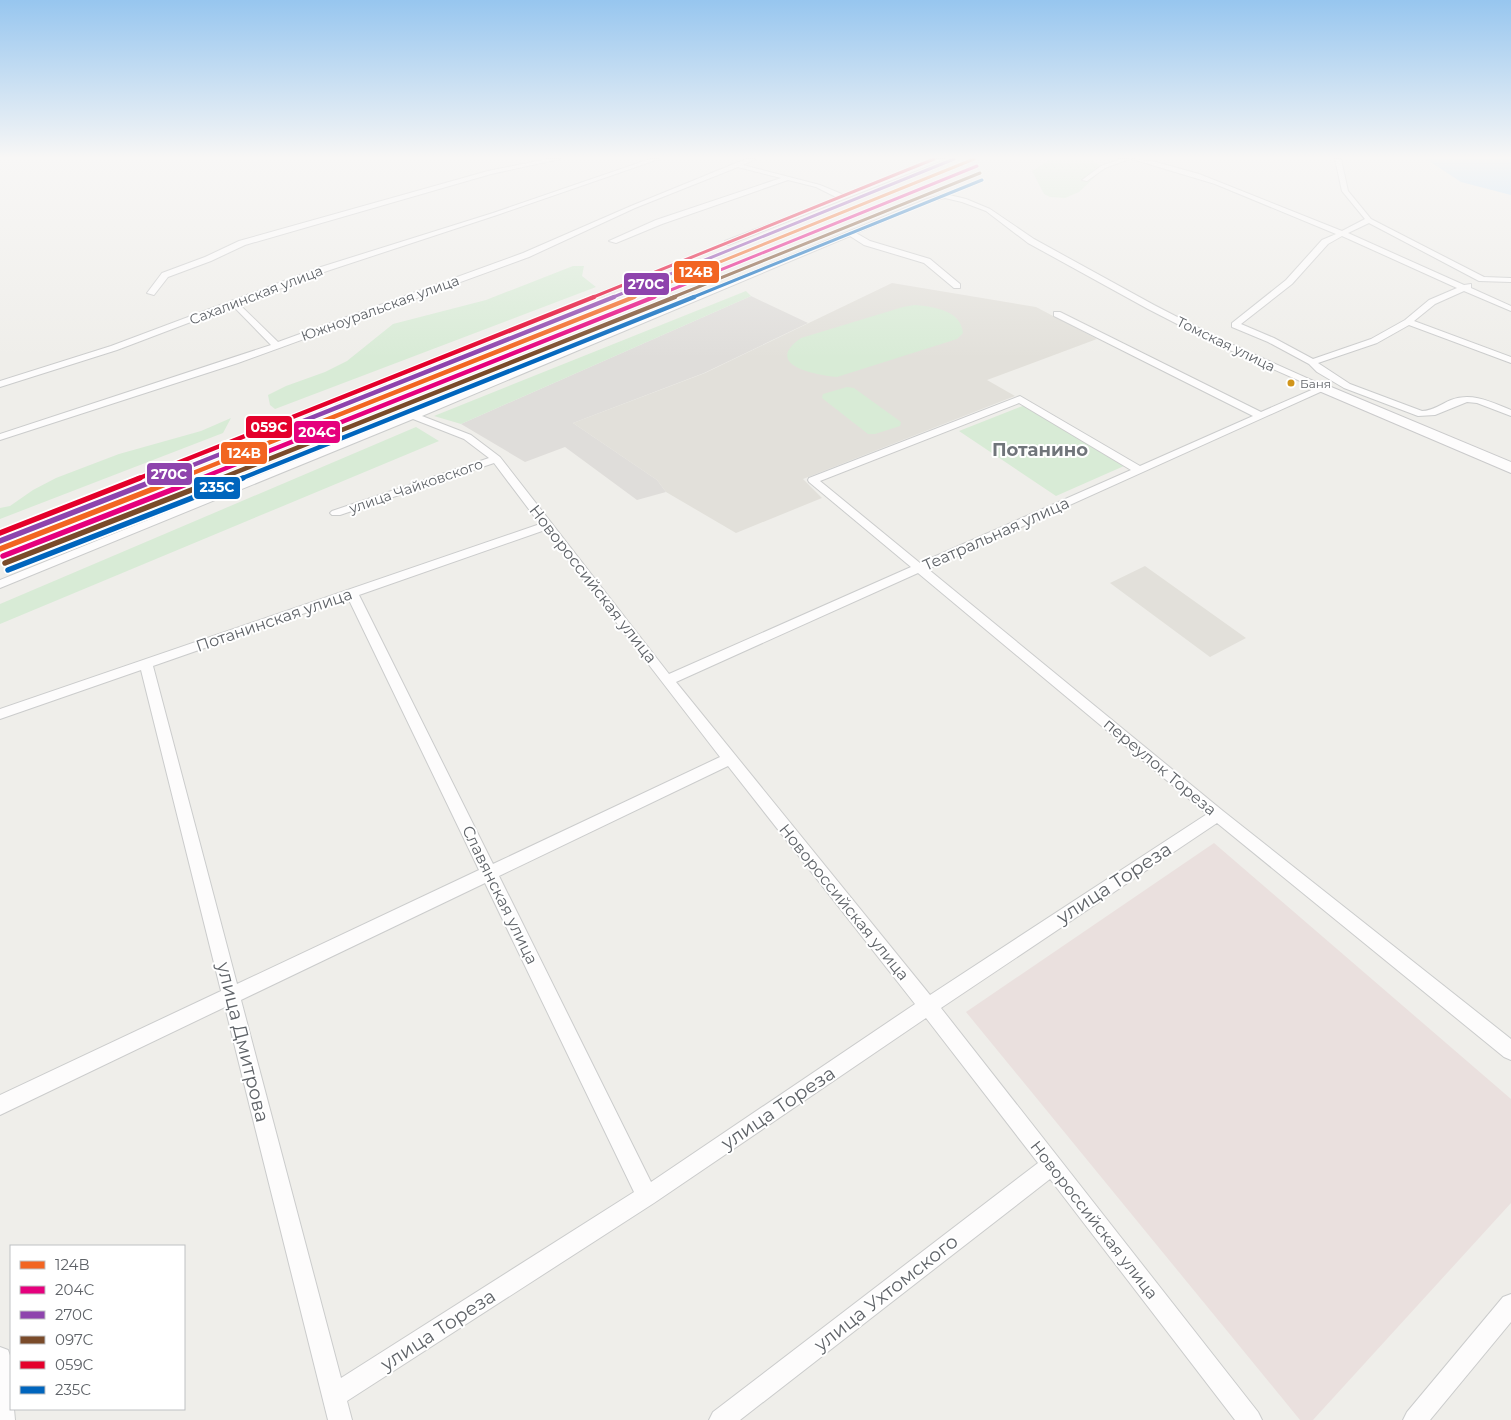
<svg xmlns="http://www.w3.org/2000/svg" width="1511" height="1420" font-family="Montserrat,sans-serif">
<rect width="100%" height="100%" fill="#efeeea"/>
<path fill="#dfddda" d="M751 296 808 323 704 373 573 423 657 480 666 492 637 500 565 447 525 462 461 424Z"/>
<path fill="#e2e0da" d="M892 283 1036 307 1097 339 987 380 1015 396 803 479 822 498 736 533 666 492 657 480 573 423 705 373Z
M1145 566 1246 638 1210 657 1110 583Z"/>
<path fill="#eae0de" d="M1214 843 1511 1099V1203L1313 1420H1300L966 1012Z"/>
<path fill="#d8ebd6" d="M1051 159H1092L1103 169 1079 192 1065 198 1050 197 1044 194 1032 171Z
M573 266H584L582 276 596 287 275 409 270 405 268 395 286 386 325 372 347 361 393 324 486 300Z
M746 291 751 296 461 424 434 416Z
M915 305C934 307 961 310 963 333L957 339 837 377C816 375 762 365 801 338L903 307Z
M847 387 854 388 901 422 900 426 875 434H868L822 398 823 394Z
M1025 405 1124 466 1056 496 959 431Z
M231 418 223 433 0 519V508L10 506 33 490 56 478 119 454 201 431Z
M416 427 439 441 0 624V604Z"/>
<path fill="#bfe0f9" d="M1426 159H1511V195L1461 182Z"/>
<g fill="none" stroke-linecap="round" stroke-linejoin="round">
<defs>
<path id="street" d="M547 159H560L491 174 245 245 211 261 168 277 154 295 147 293 162 273 205 257 239 241 488 171Z
M650 159H659L497 215 327 271 239 304 278 342 523 253 631 206 746 159H755L743 165 820 185 844 195 936 159H945L728 245H725V241L838 198 816 187 788 180 662 224 616 243 609 241 656 220 781 178 738 167 635 208 529 257 238 363 0 440V434L271 345 233 306 117 350 0 387V381L111 346 321 267 493 213Z
M1120 159H1129L1105 168 1087 181 1082 180 1101 166Z
M1132 159 1156 162 1199 174 1342 231 1365 219 1342 191 1335 159H1341L1348 191 1371 219 1484 277 1511 278V282L1479 281 1369 223 1348 233 1464 285 1471 284V288L1511 306V311L1464 291 1435 304 1414 321 1511 357V363L1409 325 1377 343 1318 363 1350 384 1422 411C1433 411 1441 404 1451 400 1472 392 1491 402 1511 410V416L1477 403 1467 402 1435 415 1418 416 1344 388 1317 372 1309 364 1268 342 1232 327V323L1286 280 1322 240 1336 234 1215 184ZM1342 236 1457 288 1429 300 1405 320 1371 339 1313 359 1274 338 1241 324 1292 284 1328 244Z
M945 194 966 199 990 209 1034 239 1154 305 1222 340 1329 388 928 569 1223 811 1511 1039V1060L1504 1057 1217 823 941 1008 1258 1412 1262 1420H1235L1050 1179 740 1420H709L713 1412 1038 1163 926 1018 654 1203 347 1401 352 1420H328L225 1007 0 1115V1095L221 991 141 670 0 719V709L540 524 494 463 340 515H332L330 513 332 511 489 458 464 439 413 419 0 588V580L410 414 927 199ZM945 198 962 202 986 211 1028 243 1148 309 1216 344 1316 388 1261 412 1060 312H1054V316L1253 416 1140 466 1020 396 809 478 808 480 809 482 911 567 669 674 500 457 471 435 422 416 850 236 864 245 924 263 954 288H960V284L930 259 870 241 856 233 931 201ZM1019 403 1131 470 920 563 820 481ZM545 530 720 757 493 864 359 595ZM918 573 1207 814 930 995 676 682ZM348 598 479 870 237 984 153 666ZM728 766 915 1004 651 1182 499 876ZM485 883 634 1192 341 1378 241 1000Z
M1511 1294V1322L1430 1420H1403L1407 1412 1503 1297Z
M0 1347 8 1350 11 1358V1409H14L15 1420H0Z"/>
<path id="secondary" d="M1324 384 1511 462V473L1319 391 1317 388 1319 385Z"/>
</defs>
<use href="#street" stroke="#cbcccc" stroke-width="2"/>
<use href="#secondary" stroke="#cacacb" stroke-width="2"/>
<use href="#street" fill="#fdfcfc" fill-rule="evenodd"/>
<use href="#secondary" fill="#fdfcfc" fill-rule="evenodd"/>
<defs>
<path id="rail-far2" d="M605 298 956 159"/>
<path id="rail-far1" d="M149 479 608 297"/>
<path id="rail" d="M0 538 152 478"/>
</defs>
<use href="#rail-far2" stroke="#e4e4e4" stroke-width="3"/>
<use href="#rail-far1" stroke="#e4e4e4" stroke-width="4"/>
<use href="#rail" stroke="#e4e4e4" stroke-width="5"/>
<use href="#rail-far2" stroke="#fff" stroke-width="2" stroke-dasharray="5.5" stroke-linecap="butt"/>
<use href="#rail-far1" stroke="#fff" stroke-width="2.5" stroke-dasharray="8" stroke-linecap="butt"/>
<use href="#rail" stroke="#fff" stroke-width="3" stroke-dasharray="10" stroke-linecap="butt"/>
<defs>
<path id="rail-1-far2" d="M631 298 974 159"/>
<path id="rail-1-far1" d="M178 479 634 297"/>
<path id="rail-1" d="M0 549 181 478"/>
<path id="rail-2-far2" d="M651 298 977 166"/>
<path id="rail-2-far1" d="M199 479 654 297"/>
<path id="rail-2" d="M3 556 202 478"/>
<path id="rail-3-far2" d="M611 298 954 159"/>
<path id="rail-3-far1" d="M158 479 614 297"/>
<path id="rail-3" d="M0 541 161 478"/>
<path id="rail-4-far2" d="M671 298 980 173"/>
<path id="rail-4-far1" d="M219 479 675 297"/>
<path id="rail-4" d="M5 563 222 478"/>
<path id="rail-5-far2" d="M591 298 934 159"/>
<path id="rail-5-far1" d="M137 479 594 297"/>
<path id="rail-5" d="M0 533 140 478"/>
<path id="rail-6-far2" d="M691 298 982 180"/>
<path id="rail-6-far1" d="M240 479 694 297"/>
<path id="rail-6" d="M8 570 243 478"/>
</defs>
<use href="#rail-1-far2" stroke="#fff" stroke-width="5"/>
<use href="#rail-1-far1" stroke="#fff" stroke-width="7"/>
<use href="#rail-1" stroke="#fff" stroke-width="9"/>
<use href="#rail-2-far2" stroke="#fff" stroke-width="5"/>
<use href="#rail-2-far1" stroke="#fff" stroke-width="7"/>
<use href="#rail-2" stroke="#fff" stroke-width="9"/>
<use href="#rail-3-far2" stroke="#fff" stroke-width="5"/>
<use href="#rail-3-far1" stroke="#fff" stroke-width="7"/>
<use href="#rail-3" stroke="#fff" stroke-width="9"/>
<use href="#rail-4-far2" stroke="#fff" stroke-width="5"/>
<use href="#rail-4-far1" stroke="#fff" stroke-width="7"/>
<use href="#rail-4" stroke="#fff" stroke-width="9"/>
<use href="#rail-5-far2" stroke="#fff" stroke-width="5"/>
<use href="#rail-5-far1" stroke="#fff" stroke-width="7"/>
<use href="#rail-5" stroke="#fff" stroke-width="9"/>
<use href="#rail-6-far2" stroke="#fff" stroke-width="5"/>
<use href="#rail-6-far1" stroke="#fff" stroke-width="7"/>
<use href="#rail-6" stroke="#fff" stroke-width="9"/>
<use href="#rail-1-far2" stroke="#f26522" stroke-width="3"/>
<use href="#rail-1-far1" stroke="#f26522" stroke-width="4.5"/>
<use href="#rail-1" stroke="#f26522" stroke-width="5.5"/>
<use href="#rail-2-far2" stroke="#e5007d" stroke-width="3"/>
<use href="#rail-2-far1" stroke="#e5007d" stroke-width="4.5"/>
<use href="#rail-2" stroke="#e5007d" stroke-width="5.5"/>
<use href="#rail-3-far2" stroke="#8e44ad" stroke-width="3"/>
<use href="#rail-3-far1" stroke="#8e44ad" stroke-width="4.5"/>
<use href="#rail-3" stroke="#8e44ad" stroke-width="5.5"/>
<use href="#rail-4-far2" stroke="#7a4b2a" stroke-width="3"/>
<use href="#rail-4-far1" stroke="#7a4b2a" stroke-width="4.5"/>
<use href="#rail-4" stroke="#7a4b2a" stroke-width="5.5"/>
<use href="#rail-5-far2" stroke="#e4002b" stroke-width="3"/>
<use href="#rail-5-far1" stroke="#e4002b" stroke-width="4.5"/>
<use href="#rail-5" stroke="#e4002b" stroke-width="5.5"/>
<use href="#rail-6-far2" stroke="#0065bd" stroke-width="3"/>
<use href="#rail-6-far1" stroke="#0065bd" stroke-width="4.5"/>
<use href="#rail-6" stroke="#0065bd" stroke-width="5.5"/>
</g>
<linearGradient id="sky" x2="0" y2="1"><stop stop-color="#97c6ef"/><stop offset="0.44" stop-color="#f8f7f6"/><stop offset="1" stop-color="#f8f7f6" stop-opacity="0"/></linearGradient>
<rect width="1511" height="358" fill="url(#sky)"/>
<circle fill="#d1951a" stroke="#fff" stroke-width="2" cx="1291" cy="383" r="4.5"/>
<g text-anchor="middle" dominant-baseline="central" stroke-width="4" stroke-linejoin="round" paint-order="stroke">
<g font-size="12" fill="#5f6368" stroke="#fff" text-anchor="start">
<text x="1300" y="383">Баня</text>
</g>
<g font-size="14" fill="#5f6368" stroke="#fff">
<text transform="translate(256 295) rotate(-21)">Сахалинская улица</text>
<text transform="translate(380 308) rotate(-20)">Южноуральская улица</text>
<text transform="translate(1226 344) rotate(26)">Томская улица</text>
<text transform="translate(416 486) rotate(-19)">улица Чайковского</text>
</g>
<g font-size="16" fill="#5f6368" stroke="#fff">
<text transform="translate(996 534) rotate(-24)">Театральная улица</text>
<text transform="translate(593 584) rotate(52)">Новороссийская улица</text>
<text transform="translate(274 620) rotate(-19)">Потанинская улица</text>
<text transform="translate(1160 767) rotate(40)">переулок Тореза</text>
<text transform="translate(500 895) rotate(64)">Славянская улица</text>
<text transform="translate(844 902) rotate(51)">Новороссийская улица</text>
<text transform="translate(1094 1220) rotate(52)">Новороссийская улица</text>
</g>
<g font-size="18" font-weight="bold" fill="#70757a" stroke="#fff">
<text x="1040" y="450">Потанино</text>
</g>
<g font-size="19" fill="#5f6368" stroke="#fff">
<text transform="translate(1114 883) rotate(-33)">улица Тореза</text>
<text transform="translate(243 1042) rotate(76)">улица Дмитрова</text>
<text transform="translate(778 1108) rotate(-34)">улица Тореза</text>
<text transform="translate(886 1293) rotate(-38)">улица Ухтомского</text>
<text transform="translate(438 1330) rotate(-33)">улица Тореза</text>
</g>
</g>
<g stroke="#fff" stroke-width="2">
<rect x="673" y="260" width="47" height="24" rx="5" fill="#f26522"/>
<rect x="623" y="272" width="47" height="24" rx="5" fill="#8e44ad"/>
<rect x="245" y="415" width="48" height="24" rx="5" fill="#e4002b"/>
<rect x="293" y="420" width="48" height="24" rx="5" fill="#e5007d"/>
<rect x="220" y="441" width="48" height="24" rx="5" fill="#f26522"/>
<rect x="146" y="462" width="47" height="24" rx="5" fill="#8e44ad"/>
<rect x="193" y="476" width="48" height="24" rx="5" fill="#0065bd"/>
</g>
<g font-size="14" text-anchor="middle" font-weight="bold" fill="#fff">
<text x="696" y="277">124В</text>
<text x="646" y="289">270С</text>
<text x="269" y="432">059С</text>
<text x="317" y="437">204С</text>
<text x="244" y="458">124В</text>
<text x="169" y="479">270С</text>
<text x="217" y="492">235С</text>
</g>
<rect x="10" y="1245" width="175" height="165" fill="#ffffff" stroke="#bfc1c3"/>
<rect x="20" y="1261" width="25" height="8" fill="#f26522" stroke="#bfc1c3"/>
<text x="55" y="1270" font-size="15" fill="#5f6368">124В</text>
<rect x="20" y="1286" width="25" height="8" fill="#e5007d" stroke="#bfc1c3"/>
<text x="55" y="1295" font-size="15" fill="#5f6368">204С</text>
<rect x="20" y="1311" width="25" height="8" fill="#8e44ad" stroke="#bfc1c3"/>
<text x="55" y="1320" font-size="15" fill="#5f6368">270С</text>
<rect x="20" y="1336" width="25" height="8" fill="#7a4b2a" stroke="#bfc1c3"/>
<text x="55" y="1345" font-size="15" fill="#5f6368">097С</text>
<rect x="20" y="1361" width="25" height="8" fill="#e4002b" stroke="#bfc1c3"/>
<text x="55" y="1370" font-size="15" fill="#5f6368">059С</text>
<rect x="20" y="1386" width="25" height="8" fill="#0065bd" stroke="#bfc1c3"/>
<text x="55" y="1395" font-size="15" fill="#5f6368">235С</text>
</svg>
